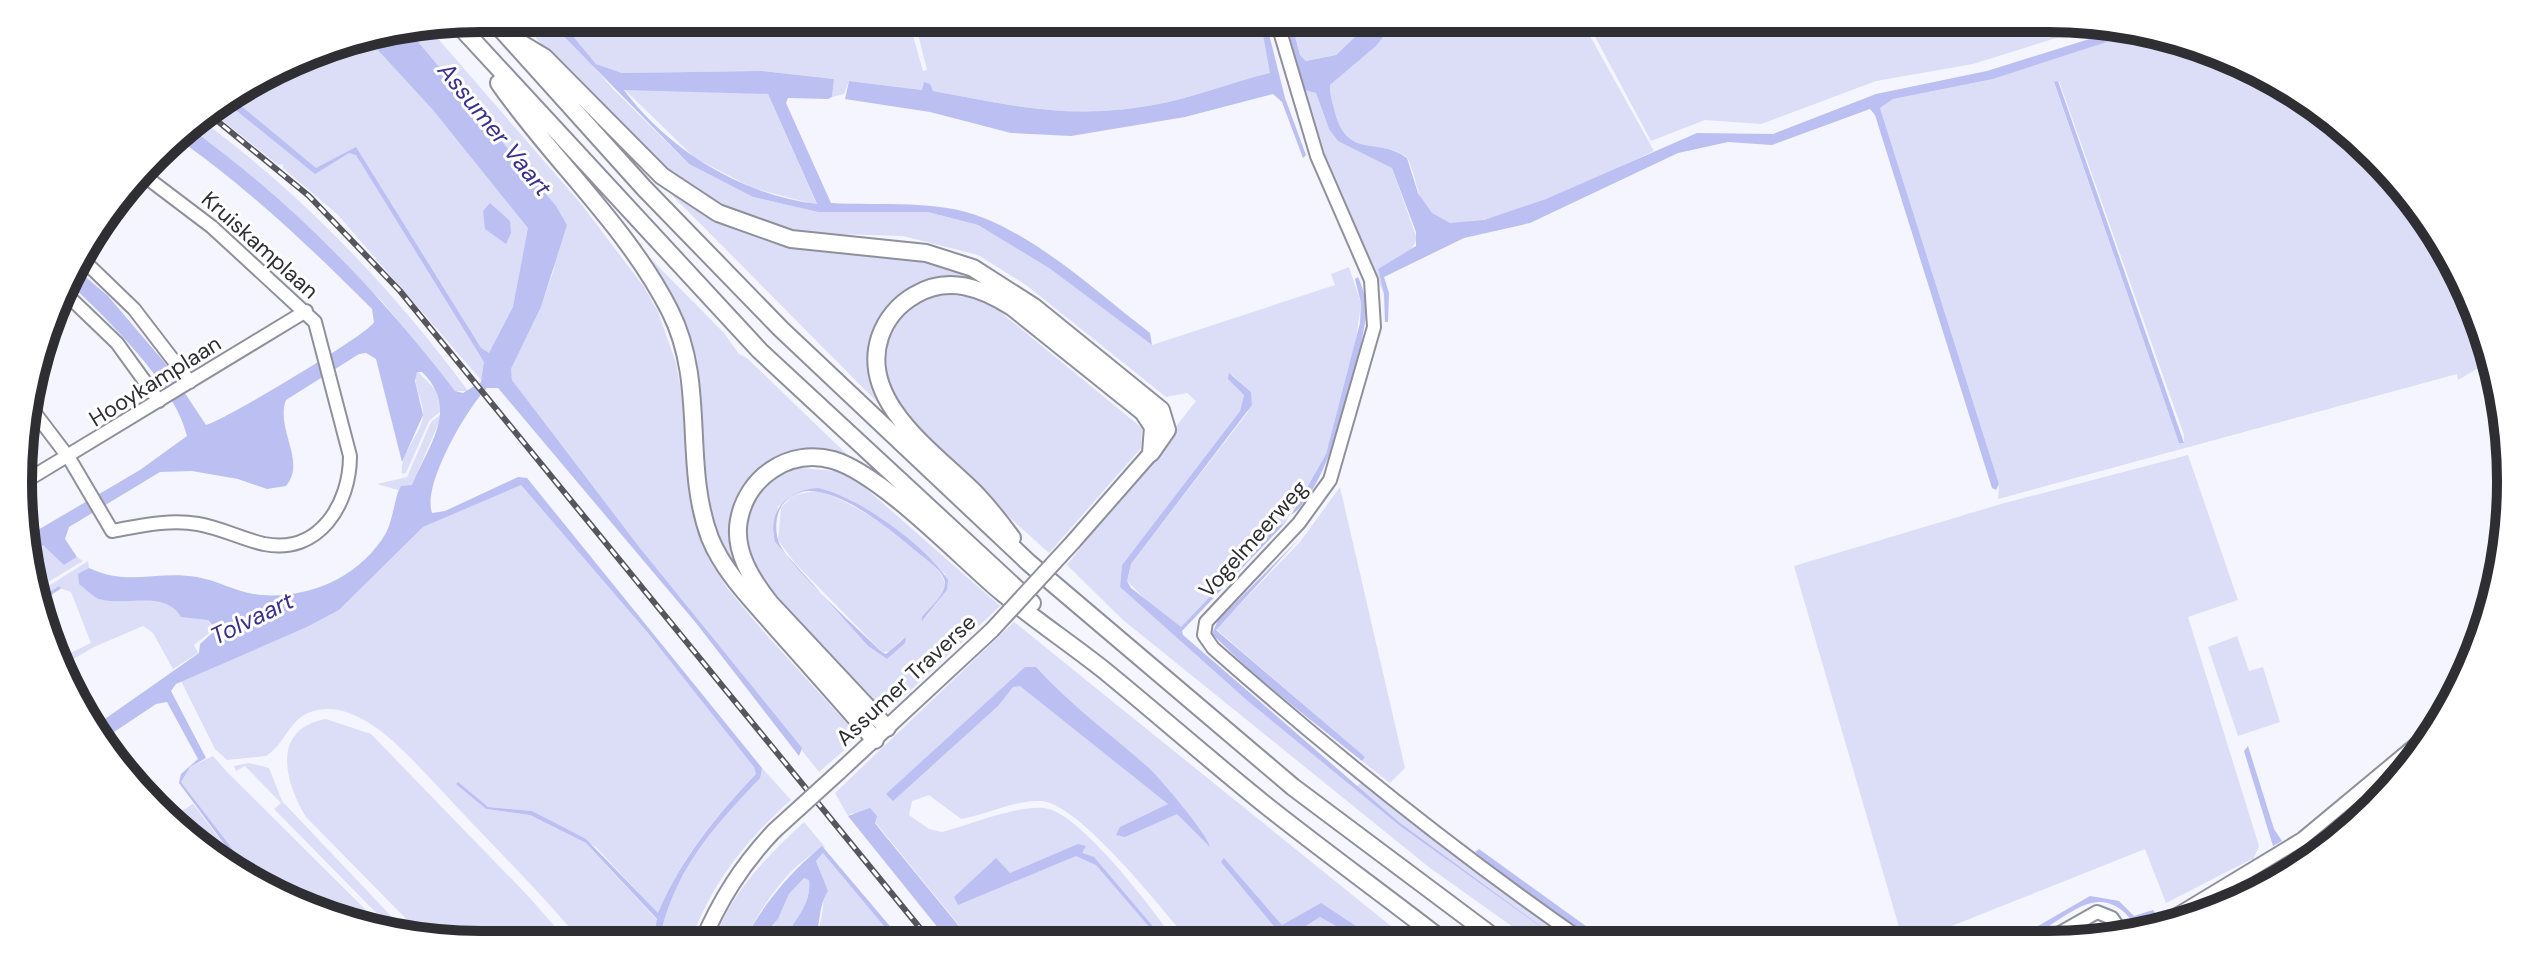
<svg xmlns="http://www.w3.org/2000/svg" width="2529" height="963" font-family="'DM Sans',sans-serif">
<rect width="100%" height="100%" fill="#f4f5ff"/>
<path fill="#dcdef8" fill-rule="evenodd" d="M519 18H553L612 88 689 164 753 197 818 212H928L978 225 1049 268 1152 345 1335 285 1331 274 1349 267 1361 303 1356 340 1326 454 1285 523 1276 527 1181 627 1163 617 1127 581 1131 564 1248 412 1251 392 1231 374 1244 395 1240 411 1122 565 1120 587 1259 710 1355 788 1364 780 1577 942H1534L1430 868 1123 620 1067 565 1196 401 1187 393 1166 397 1026 285 978 255 903 236 805 233 756 221 720 206 669 173 547 51Z
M558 18H908L923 71 927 70 914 18H1260L1272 68 1271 73C1235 81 1200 95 1164 103 1076 121 1019 107 933 91L924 83 923 90 849 81 844 94 832 97 834 79 761 71 622 73 596 64Z
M1290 18H1375L1336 55 1306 61 1300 55Z
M1398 18H1580L1654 151C1615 168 1478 239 1441 220 1416 207 1418 179 1407 157 1380 138 1349 159 1336 116 1333 106 1330 96 1330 85L1376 46Z
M1585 18H2023L2029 37 2035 35 2029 18 2098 25 1973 64 1876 81 1761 124 1705 120 1651 141Z
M428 27 582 205 644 287 658 312 676 363 687 422 692 505 708 558 727 588 763 631 850 727 849 746 819 772 640 548 512 380 511 369 541 307 555 266 481 380 338 215 283 168V164L278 165 222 120V115L212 112 332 43Z
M2110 41 2193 46 2330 114 2449 250 2487 363 2458 380 2457 374 1998 499 1999 484 1880 108 1893 99 1993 79ZM2059 81 2184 435V443H2179L2054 83Z
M624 89 768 94 817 205 753 188 695 158Z
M1304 90 1316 93 1329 129 1392 168 1417 239 1411 250 1378 269 1384 294 1352 226 1300 94Z
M200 119C303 195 392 288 468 391H455L381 300 187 126Z
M650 173C688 197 724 226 767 239 814 254 866 246 914 255 943 261 968 273 993 288 979 282 965 276 950 277 901 278 861 328 871 377 873 389 880 400 886 411Z
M647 255 724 333 739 354 747 358 859 466C832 451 825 456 795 462 784 464 768 464 759 470 724 492 724 543 739 576L716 536 709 513 697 379 677 312Z
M942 294 974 298 998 310 1142 428 1141 448 1049 553C1007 514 919 441 895 394 884 373 882 350 893 328 904 309 921 299 942 294Z
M417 371 441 395 442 410 429 421 406 473 402 474C399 453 421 436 423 415 424 400 412 387 417 371Z
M443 413 412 485 398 490 377 484 407 477 431 422Z
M2188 455 2238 600 2188 617 2259 846 2252 862V859L2166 903 2145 849 1914 941H1903L1794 566 2001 504Z
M801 468 836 471 862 485 1000 606 896 704C889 705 884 705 878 702 854 689 835 661 817 641 785 606 728 556 753 504 763 484 780 474 801 468ZM808 489C862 497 908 535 945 574L947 590 923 621C928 610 944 597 945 585 946 561 843 494 819 492 805 490 789 497 781 508L778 540 795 563 882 652 890 651 904 637 887 659 868 646 775 542 773 533 778 506Z
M517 485H521L648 633 755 767 756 774C715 817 680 859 658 914L596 847 532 811 488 807 457 784 486 809 530 815 586 843 657 920 652 945H584C549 902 510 863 472 823 444 794 417 762 386 735 370 722 347 708 326 709 288 711 290 741 266 756L227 760 215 749 181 681 307 627 339 610 423 527Z
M1340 487 1405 768 1390 783 1362 761 1365 757 1355 749 1216 629 1300 542Z
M43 545 56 554 64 565 77 557 83 561 35 590 27 572 26 553Z
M88 561 89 568 79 574 83 584C116 588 202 593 213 630L194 645 198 653 173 669 153 633 143 626 94 647 65 664 62 657 91 643 71 592 59 588 39 601 36 594Z
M1014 622 1412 943H1382L1321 904 1282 925 1224 858 1277 930 1261 943H1191C1164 912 1078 801 1040 801 1014 800 987 815 961 819L929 795 912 801 909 815 929 829 942 832C969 825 1017 805 1044 808 1081 812 1155 913 1177 943L965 944 959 925 875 822 852 813 848 816 835 793Z
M2237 636 2249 671 2263 667 2280 722 2238 736 2208 647Z
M326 719 371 734 529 897 571 945H482L424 937 306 817C285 783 270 729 326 719Z
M213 756 228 773 389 933 361 929 253 876 181 782 190 767Z
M249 763 269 768 282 801 409 935 397 934 274 809 281 803 245 766 236 771 234 766Z
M762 768 791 800C745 841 710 885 690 944L658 945C673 871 710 831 759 778Z
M193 804 245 872 200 849 170 818Z
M804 822 825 847C788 864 761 908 742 944H712C731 893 764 859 804 822Z
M823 853 831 859 899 944H812C825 922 828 883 816 861Z
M804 878 809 880C812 908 791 921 783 944H755L778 919 789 894Z
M1320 917 1343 930 1354 943H1329L1311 936 1296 943H1279Z"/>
<path fill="#bcbff1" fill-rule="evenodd" d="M546 18H558L596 64 622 73 761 71 834 79 832 97 828 99 788 98 786 103 831 203C881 206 937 199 984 218 1045 243 1098 293 1150 333L1152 345 1049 268 978 225 928 212H818L753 197 689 164ZM624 90 768 94 817 204C743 195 669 151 624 90Z
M1260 18H1265L1285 98 1306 155 1303 158 1282 102 1273 94 1185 117 1071 136 1011 133 930 112 845 99 849 81 922 90 924 82 930 84 933 91C1019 107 1076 121 1164 103 1201 95 1235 81 1270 73Z
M1285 18H1290L1300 55 1306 61 1336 55 1375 18H1398L1376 46 1330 85C1330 96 1333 105 1336 116 1349 159 1380 137 1407 158L1418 193 1432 213 1450 223 1484 220 1546 199 1697 133 1773 134 1876 94 1987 71 2102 35 2173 36 2193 46 2110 41 1993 79 1893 99 1880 108 1999 484 1996 490 1992 488 1875 115 1870 109 1772 145 1728 142 1678 153 1530 223 1464 238 1384 277 1389 293 1388 322H1385L1384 294 1378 269 1416 246V232L1392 168 1338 141 1329 129 1316 93 1304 90Z
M408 30 556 206 567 225 541 307 511 369 512 380 640 548 802 748 799 756 696 623 498 388H487C467 408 422 485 432 513L445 511 518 477 527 478 762 768 760 778C710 831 673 871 658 945H652L657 919 586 843 530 815 486 809 456 784 458 782 488 807 532 811 586 839 658 913C681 859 715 817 756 774L754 767 648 633 521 485 423 527 339 610 307 627 176 684 171 691 206 758 190 767 181 782 253 876 245 872 179 783 181 774 198 759 167 702 156 704 99 742 92 728 199 653 200 644 211 634 212 625 208 620 181 617C165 589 125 607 99 599 92 596 86 589 79 584L78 574 89 568C129 587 156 570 197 577 219 581 238 593 261 595 310 599 361 576 386 533 392 521 394 505 398 492L401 486 412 485C429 444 460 409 422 372H417L415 381 423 415 402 462 376 359 366 353 359 354 286 400C275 429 307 461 286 486L267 489 238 479 192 471 160 472 69 527 65 539 77 557 64 565 43 545 26 553V537L140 470 187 436C175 384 107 319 69 283L74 267 108 296 165 363 206 425C225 420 369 334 374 322L372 309C307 244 249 189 174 136L187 126C291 201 377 289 455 391L463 393 481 382 484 362 356 155 349 153 315 174 227 103 232 100 240 105 316 168 356 147 481 348 489 353 513 307 528 228 433 110 366 37Z
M2058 81 2184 443H2179L2054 82Z
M490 203 510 221 511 233 506 244 485 229 483 211Z
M1358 277C1363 288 1367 301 1366 313 1362 357 1328 493 1291 515L1326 454 1360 323 1361 303 1355 279Z
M1229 373 1251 392 1252 405 1131 564 1127 581 1131 588 1181 627 1276 527 1285 523 1182 631 1183 635 1400 823 1562 942 1399 825 1249 702 1120 587 1122 565 1240 411 1244 395 1228 379Z
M818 488C859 497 925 545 948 580L947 590 922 621V617C929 608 946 595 945 582 943 570 925 559 916 551 891 530 807 458 780 509 775 519 775 535 780 545 795 572 857 628 882 652L886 654 906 637 905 643 887 659 868 646 775 542C767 510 787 490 818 488Z
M1300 538 1216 630 1365 757 1362 761 1258 678 1212 634 1218 620Z
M1025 667H1036C1071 706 1112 735 1151 770 1162 781 1209 836 1210 847L1177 814 1125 837 1116 835 1120 827 1168 804 1020 686 1013 687 998 706 893 801 886 794Z
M2248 746 2274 829 2282 841 2273 846 2244 751Z
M870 808 877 816 875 823 882 832 963 931 965 944H951L848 816Z
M1078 844 1086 846 1082 853 1094 857 1167 943H1163L1096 865 1076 856 958 905 954 897 996 858 1010 873Z
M822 846 905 944H899L823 853 816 861 828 891C817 907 822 927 812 944H783C791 921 812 908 809 880L804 878 789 894 778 919 755 944H742C763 905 788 874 822 846Z
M1479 849 1608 942C1587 942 1496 870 1475 852Z
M1224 858 1282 925 1321 903 1382 943H1354L1343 930 1320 917 1279 943H1261L1277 930 1221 862Z
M2090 896 2119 901 2134 916 2153 910 2156 914 2136 925C2130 919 2125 911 2117 907 2082 885 2047 941 2012 941Z"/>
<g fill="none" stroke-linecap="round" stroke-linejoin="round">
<path stroke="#bcbff1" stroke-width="3" d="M39 601 59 588"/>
<defs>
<path id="minor" d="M1276 18 1317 156 1371 280 1374 327 1330 480 1299 523 1206 622 1204 635 1213 648C1332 753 1454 851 1585 942
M78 255 134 309 190 382
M65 293 117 343 159 401
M28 404 69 458 112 531C140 526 169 519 198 524 221 528 242 539 264 544 319 555 350 504 350 456L315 322 212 227 142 174
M24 482 306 311
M2160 925 2302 839 2438 726
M2046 941 2097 912 2112 918 2124 936
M1310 943H1316"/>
<path id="major" d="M1073 542 1151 453
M839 772 992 630
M701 944C720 900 741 866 774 831"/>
<path id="highway" d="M491 18 644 188 781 329 1029 563 1293 787 1500 942
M456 22 760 351 1032 603
M519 42 544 57 662 176 718 213 791 239 926 253 973 268 1034 307 1161 410 1167 430 1151 453
M499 83C553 161 627 226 670 311 707 384 682 464 710 538 724 573 754 602 778 630 811 667 843 703 875 740
M1012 538C1001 523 990 509 977 495 938 455 858 403 880 337 886 319 899 304 915 295 948 275 982 288 1012 307L1143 412 1153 427 1151 453
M887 728 770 603C752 580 733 551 739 520 747 477 789 448 833 460 881 474 958 555 999 590 1033 619 1070 643 1105 671 1160 716 1213 763 1268 807 1326 853 1387 897 1446 943"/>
</defs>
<use href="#minor" stroke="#8f909b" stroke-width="16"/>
<use href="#major" stroke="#8f909b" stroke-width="18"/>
<use href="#highway" stroke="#8f909b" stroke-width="20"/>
<use href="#minor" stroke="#fff" stroke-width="12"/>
<use href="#major" stroke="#fff" stroke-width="14"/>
<use href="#highway" stroke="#fff" stroke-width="16"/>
<defs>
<path id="rail" d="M209 114 309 196 400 291 933 944"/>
</defs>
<use href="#rail" stroke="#56565c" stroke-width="6"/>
<use href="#rail" stroke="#fff" stroke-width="3" stroke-dasharray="9" stroke-linecap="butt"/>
<defs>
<path id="major-bridge" d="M992 630 1073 542
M774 831 839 772"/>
</defs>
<use href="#major-bridge" stroke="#8f909b" stroke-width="18" stroke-linecap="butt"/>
<use href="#major-bridge" stroke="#fff" stroke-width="14"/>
</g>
<g text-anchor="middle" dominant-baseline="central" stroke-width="6" stroke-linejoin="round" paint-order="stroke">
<g font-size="22" fill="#2e2e33" stroke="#fff">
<text transform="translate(260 245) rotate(42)">Kruiskamplaan</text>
<text transform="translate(155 381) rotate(-32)">Hooykamplaan</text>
<text transform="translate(1253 539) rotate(-48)">Vogelmeerweg</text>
<text transform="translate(906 680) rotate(-43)">Assumer Traverse</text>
</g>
<g font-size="24" font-style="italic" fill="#3b308d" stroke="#fff">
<text transform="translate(495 129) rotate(51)">Assumer Vaart</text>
<text transform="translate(252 618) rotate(-26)">Tolvaart</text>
</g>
</g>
<path d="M0 0H2529V963H0ZM481 32H2048A449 449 0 0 1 2497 481V482A449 449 0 0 1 2048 931H481A449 449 0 0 1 32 482V481A449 449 0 0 1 481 32Z" fill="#fff" fill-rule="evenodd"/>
<path fill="none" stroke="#2e2e33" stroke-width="10" d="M481 32H2048A449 449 0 0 1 2497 481V482A449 449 0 0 1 2048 931H481A449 449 0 0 1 32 482V481A449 449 0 0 1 481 32Z"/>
</svg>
